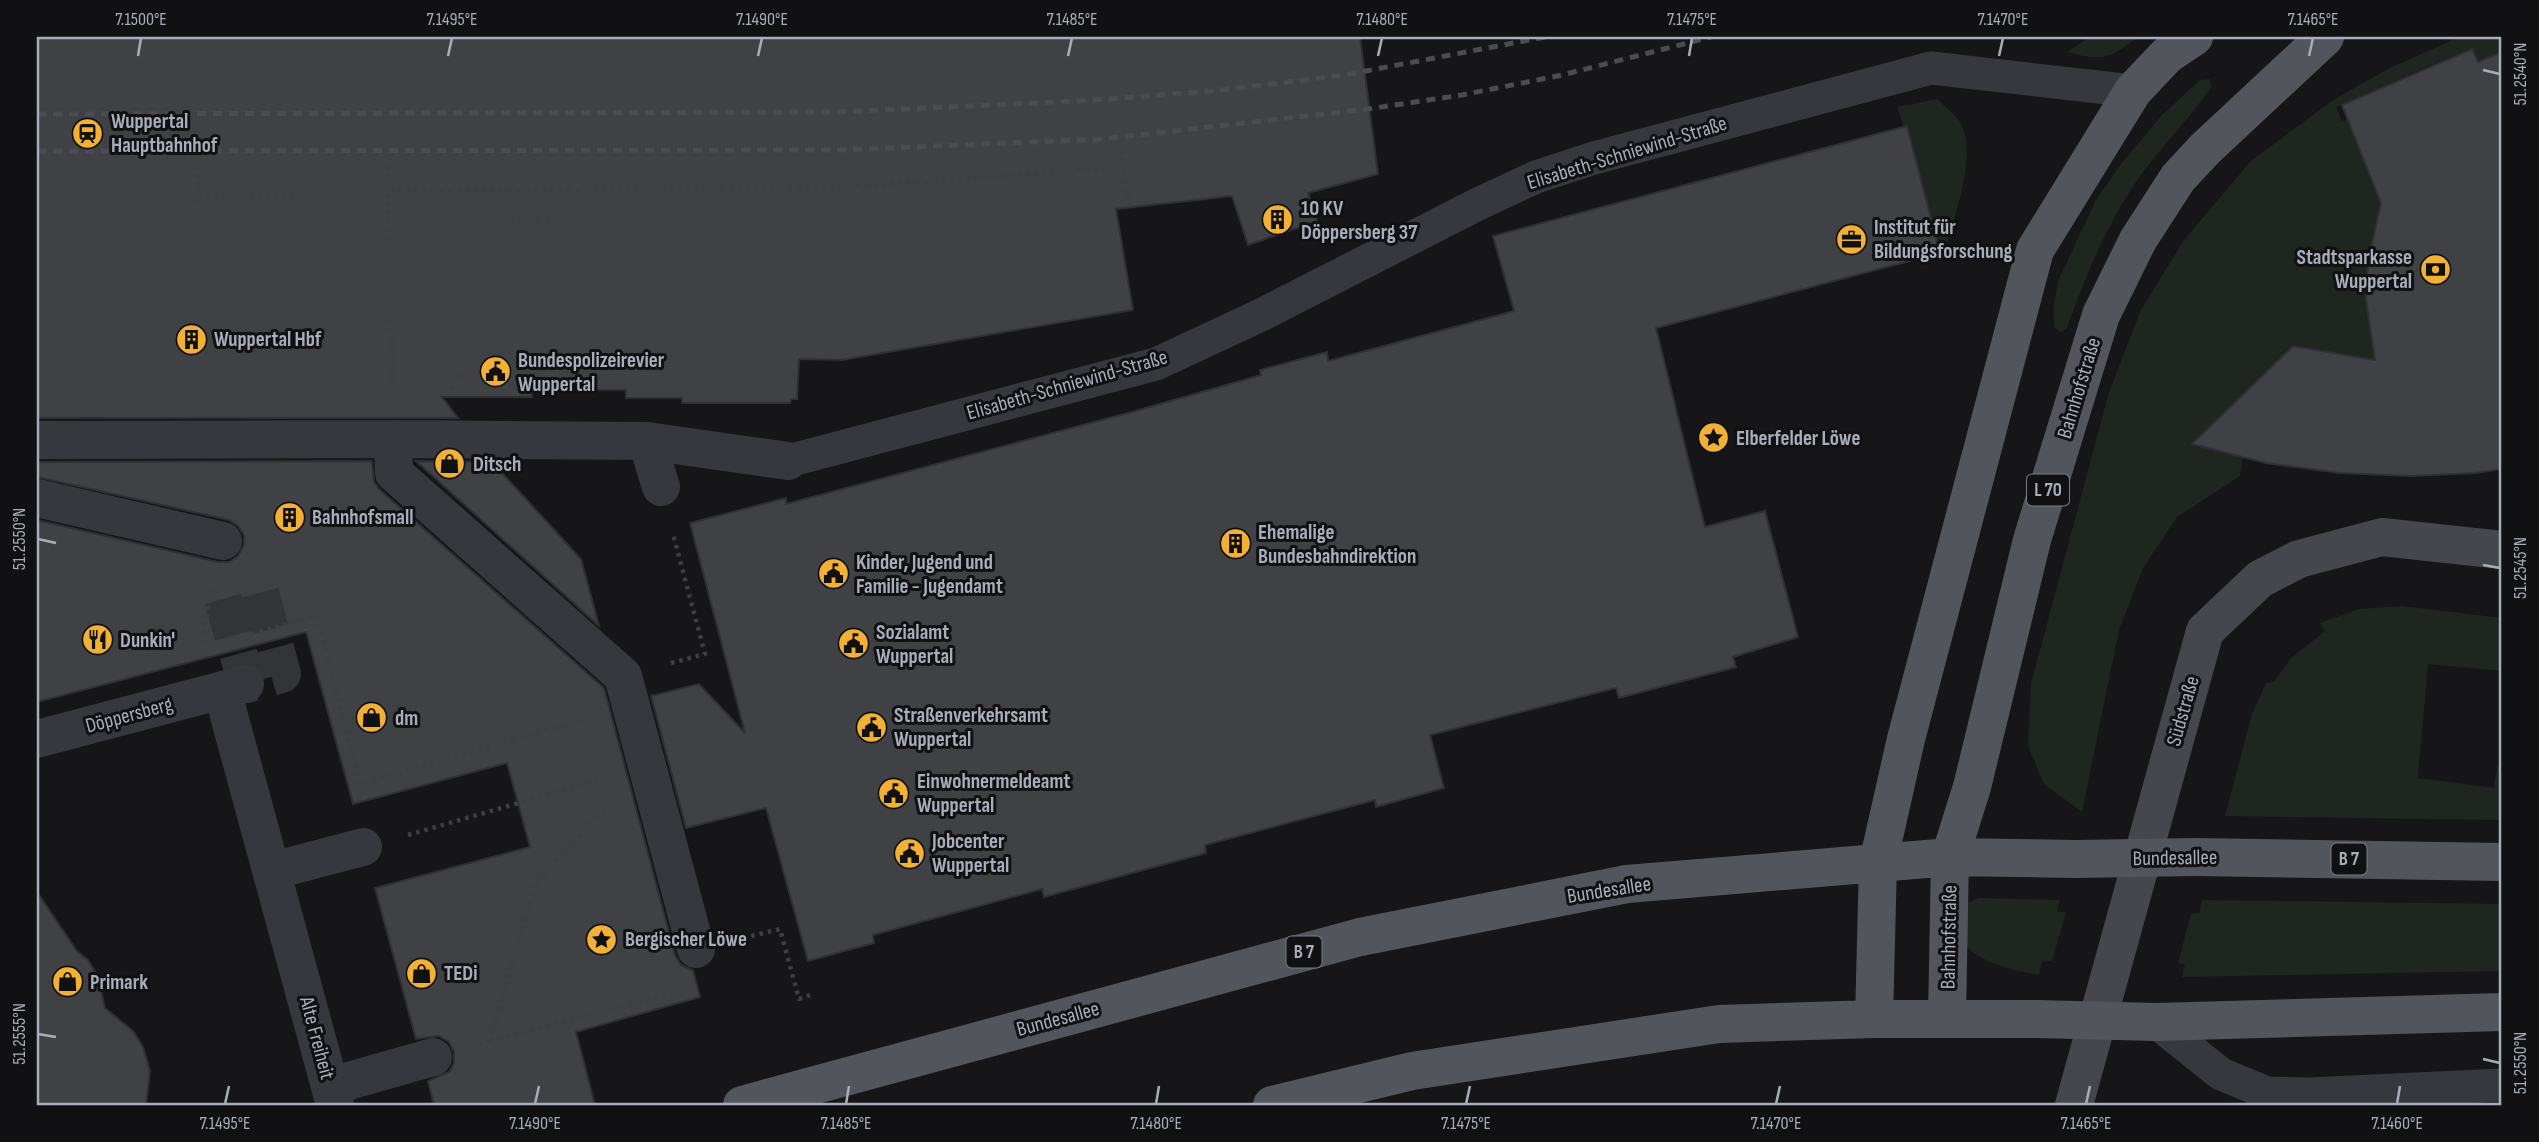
<svg xmlns="http://www.w3.org/2000/svg" width="2539" height="1142" font-family="'Sofia Sans Condensed',sans-serif">
<rect width="100%" height="100%" fill="#161618"/>
<path fill="#1e261f" d="M2090 37H2137C2110 60 2101 61 2067 52Z
M2459 37H2502V52L2478 62 2471 49 2424 68 2336 107 2342 121 2348 119 2388 221 2376 225C2365 275 2363 311 2378 361L2192 444 2243 457 2240 476 2177 517 2143 568 2119 630 2082 812 2044 784 2028 746 2031 684 2109 392 2141 310 2184 240 2251 161 2333 100 2388 69Z
M2210 79 2211 88C2191 116 2167 141 2146 168 2110 216 2087 272 2067 328L2061 332 2054 327V304L2058 281 2096 200 2121 164 2162 115 2200 80Z
M1937 99C1943 105 1951 111 1957 118 1980 147 1956 211 1947 244L1939 247 1907 127H1904L1897 107Z
M2402 606 2502 618V671L2428 664 2418 778 2494 788 2497 767 2502 768V820L2225 816 2252 714 2266 683 2274 682 2291 658 2325 631 2320 623 2359 609Z
M1979 898 2060 900 2057 912H2066L2052 961H2042L2039 975C2010 969 1985 965 1963 944L1965 904Z
M2202 900 2502 904V971L2182 977 2185 964 2178 963 2191 914 2199 913Z"/>
<path fill="#404145" stroke="#303034" stroke-width="2" d="M37 37H1360L1378 174 1308 193 1317 221 1248 245 1232 196 1116 209 1133 310 842 360 799 359 797 399H791L790 403H682V398H626V390H531L532 397H442L458 418H37Z
M2472 49 2478 62 2502 52V469L2476 473 2411 476 2340 473 2266 463 2192 444 2293 346 2375 360 2366 300 2368 261 2381 203 2342 105Z
M1907 126 1940 253 1656 328 1705 527 1765 511 1798 637 1733 657 1736 667 1619 698 1616 688 1430 735 1444 788 1376 807 1375 800 1205 845 1206 853 1044 897 1042 889 873 935 874 943 808 961 766 808 686 828 651 696 699 684 745 733 690 523 786 498V504L1139 410 1261 375 1260 370 1327 352 1328 361 1514 311 1493 236Z
M372 461 374 482 379 489 604 688 675 955 681 965 693 970 700 997 576 1032 595 1105H434L428 1081 449 1072 454 1063V1052L449 1042 439 1036 416 1039 375 888 530 847 507 763 353 804 306 632 37 702V520L218 562H229L238 556 244 545V535L238 526 229 520 37 477V462Z
M416 461 492 462 581 559 599 626Z
M37 892 77 951 88 960 97 975 105 1008 133 1031 143 1047 150 1071 146 1105H37Z"/>
<g fill="none" stroke-linecap="round" stroke-linejoin="round">
<path stroke="#333438" stroke-width="38" stroke-dasharray="38 19" stroke-linecap="butt" d="M223 599 247 684 282 674 259 589"/>
<path stroke="#3d3f44" stroke-width="4.5" stroke-dasharray="3.5 5" stroke-linecap="butt" d="M1121 150 1123 167
M198 166 199 204
M387 166 388 190
M198 197 307 195
M511 221 551 220
M389 240 388 190 837 188 1123 167 1129 207
M391 320 392 389
M452 390V376H469
M251 634 317 616 360 784 584 719
M201 643 212 590
M671 663 705 654 673 534
M408 835 598 780
M743 938 780 929 799 999 810 995
M489 1041 671 994
M479 1044 489 1041 537 881 606 808"/>
<path stroke="#37383d" stroke-width="33" d="M788 461 1156 364 1261 315 1478 204 1536 177 1594 158 1931 68 2133 91
M2156 1022 2221 1074 2267 1093 2309 1094 2502 1085"/>
<path stroke="#37383d" stroke-width="38" d="M393 439 394 473 623 676 696 949
M37 440 393 439 647 441 788 461
M647 441 661 487
M37 498 223 541
M222 690 335 1105
M37 739 245 684
M272 871 363 847
M331 1086 433 1057"/>
<path stroke="#45474d" stroke-width="38" d="M2074 1105 2205 631 2260 579 2299 559 2382 537 2502 550"/>
<path stroke="#53555c" stroke-width="38" d="M2196 857 2502 862
M1947 1018 1950 857 1972 787 2032 540 2101 315 2138 240 2178 178 2205 149 2325 37
M1874 1019 1878 863 1906 739 2035 250 2133 91 2167 55 2194 37
M2156 1022 2502 1012
M742 1105 1360 937 1627 884 1950 857 2076 859
M1272 1105 1412 1071 1719 1024 1874 1019H2036"/>
<path stroke="#4a4c52" stroke-width="5" stroke-dasharray="9 7" stroke-linecap="butt" d="M37 114 838 112 1080 101 1213 91 1345 75 1545 37
M37 151 839 150 1103 139 1368 109 1462 95 1562 75 1711 37"/>
<path stroke="#53555c" stroke-width="38" d="M2076 859 2196 857
M2036 1019 2156 1022"/>
</g>
<path fill="none" stroke="#a8adb8" stroke-width="2.5" d="M138 56 141 38M448 56 452 38M758 56 762 38M1068 56 1072 38M1378 56 1382 38M1689 56 1692 38M1999 56 2003 38M2309 56 2313 38M2483 70 2500 74M38 539 56 543M2483 565 2500 568M38 1034 56 1037M2483 1059 2500 1063M225 1104 229 1086M535 1104 539 1086M846 1104 849 1086M1156 1104 1159 1086M1466 1104 1470 1086M1776 1104 1780 1086M2086 1104 2090 1086M2397 1104 2400 1086"/>
<defs>
<symbol id="station-disc" viewBox="-11 -11 22 22"><circle r="9.5" fill="#f2b134" stroke="#111113"/><path d="M-3-6H3Q5-6 5-4V2Q5 4 3 4L4.5 6H3L1.5 4h-3L-3 6H-4.5L-3 4Q-5 4-5 2V-4Q-5-6-3-6ZM-3.5-4v3h7v-3ZM-3.5 1v1.5H-2V1ZM2 1v1.5H3.5V1Z" fill="#111"/></symbol>
<symbol id="building-disc" viewBox="-11 -11 22 22"><circle r="9.5" fill="#f2b134" stroke="#111113"/><path d="M-4-6H4V6H1V3H-1V6H-4ZM-2.5-4.3h1.7v1.8h-1.7ZM.8-4.3h1.7v1.8H.8ZM-2.5-1h1.7V.8h-1.7ZM.8-1h1.7V.8H.8Z" fill="#111"/></symbol>
<symbol id="office-disc" viewBox="-11 -11 22 22"><circle r="9.5" fill="#f2b134" stroke="#111113"/><path d="M-6-3h4V-5.5h4V-3h4V5H-6ZM-1-4.5V-3h2v-1.5ZM-6 0V1H6V0Z" fill="#111"/></symbol>
<symbol id="bank-disc" viewBox="-11 -11 22 22"><circle r="9.5" fill="#f2b134" stroke="#111113"/><path d="M-6-4H6V4H-6ZM0-2.3a2.3 2.3 0 1 0 0 4.6a2.3 2.3 0 1 0 0-4.6Z" fill="#111"/></symbol>
<symbol id="civic-disc" viewBox="-11 -11 22 22"><circle r="9.5" fill="#f2b134" stroke="#111113"/><path d="M-.6-6.5H3V-4.5H.6V-3L4-1V1h2V6H-6V1h2V-1L-.6-3ZM-1.2 2.5V6h2.4V2.5Z" fill="#111"/></symbol>
<symbol id="sight-disc" viewBox="-11 -11 22 22"><circle r="9.5" fill="#f2b134" stroke="#111113"/><path d="M0-6L1.8-2.2L6-1.7L2.9 1.2L3.7 5.4L0 3.3L-3.7 5.4L-2.9 1.2L-6-1.7L-1.8-2.2Z" fill="#111"/></symbol>
<symbol id="shop-disc" viewBox="-11 -11 22 22"><circle r="9.5" fill="#f2b134" stroke="#111113"/><path d="M-5-2.5h2.3a2.7 3.5 0 0 1 5.4 0H5L5.5 6h-11ZM-1.5-2.5h3a1.5 2.3 0 0 0-3 0Z" fill="#111"/></symbol>
<symbol id="restaurant-disc" viewBox="-11 -11 22 22"><circle r="9.5" fill="#f2b134" stroke="#111113"/><path d="M-5-6h1v4h1v-4h1v4h1v-4h1v5L-1.5 .5V6h-2V.5L-5-1ZM5-6V6H3V1.5H1.5Q1.5-4 5-6Z" fill="#111"/></symbol>
</defs>
<g fill-rule="evenodd">
<use href="#station-disc" x="70" y="116" width="35" height="35"/>
<use href="#building-disc" x="1260" y="202" width="35" height="35"/>
<use href="#office-disc" x="1834" y="222" width="35" height="35"/>
<use href="#bank-disc" x="2418" y="252" width="35" height="35"/>
<use href="#building-disc" x="174" y="322" width="35" height="35"/>
<use href="#civic-disc" x="478" y="354" width="35" height="35"/>
<use href="#sight-disc" x="1696" y="420" width="35" height="35"/>
<use href="#shop-disc" x="432" y="446" width="35" height="35"/>
<use href="#building-disc" x="272" y="500" width="35" height="35"/>
<use href="#building-disc" x="1218" y="526" width="35" height="35"/>
<use href="#civic-disc" x="816" y="556" width="35" height="35"/>
<use href="#restaurant-disc" x="80" y="622" width="35" height="35"/>
<use href="#civic-disc" x="836" y="626" width="35" height="35"/>
<use href="#shop-disc" x="354" y="700" width="35" height="35"/>
<use href="#civic-disc" x="854" y="710" width="35" height="35"/>
<use href="#civic-disc" x="876" y="776" width="35" height="35"/>
<use href="#civic-disc" x="892" y="836" width="35" height="35"/>
<use href="#sight-disc" x="584" y="922" width="35" height="35"/>
<use href="#shop-disc" x="404" y="956" width="35" height="35"/>
<use href="#shop-disc" x="50" y="964" width="35" height="35"/>
</g>
<g text-anchor="middle" dominant-baseline="central" stroke-width="6" stroke-linejoin="round" paint-order="stroke">
<g fill="#111113" stroke="#7b7e86" stroke-width="2">
<rect x="2027" y="474.5" width="42" height="31" rx="5"/>
<rect x="2331.5" y="843.5" width="35" height="31" rx="5"/>
<rect x="1286.5" y="936.5" width="35" height="31" rx="5"/>
</g>
<g font-size="19" font-weight="bold" fill="#a8adb8">
<text x="2048" y="490">L 70</text>
<text x="2349" y="859">B 7</text>
<text x="1304" y="952">B 7</text>
</g>
<g font-size="21" font-weight="bold" fill="#a8adb8" stroke="#111113" text-anchor="start">
<text x="111" y="121">Wuppertal<tspan x="111" dy="24">Hauptbahnhof</tspan></text>
<text x="1301" y="208">10 KV<tspan x="1301" dy="24">Döppersberg 37</tspan></text>
<text x="1874" y="227">Institut für<tspan x="1874" dy="24">Bildungsforschung</tspan></text>
<text x="2412" y="257" text-anchor="end">Stadtsparkasse<tspan x="2412" dy="24">Wuppertal</tspan></text>
<text x="214" y="339">Wuppertal Hbf</text>
<text x="518" y="360">Bundespolizeirevier<tspan x="518" dy="24">Wuppertal</tspan></text>
<text x="1736" y="438">Elberfelder Löwe</text>
<text x="473" y="464">Ditsch</text>
<text x="312" y="517">Bahnhofsmall</text>
<text x="1258" y="532">Ehemalige<tspan x="1258" dy="24">Bundesbahndirektion</tspan></text>
<text x="856" y="562">Kinder, Jugend und<tspan x="856" dy="24">Familie - Jugendamt</tspan></text>
<text x="876" y="632">Sozialamt<tspan x="876" dy="24">Wuppertal</tspan></text>
<text x="120" y="640">Dunkin'</text>
<text x="894" y="715">Straßenverkehrsamt<tspan x="894" dy="24">Wuppertal</tspan></text>
<text x="395" y="718">dm</text>
<text x="917" y="781">Einwohnermeldeamt<tspan x="917" dy="24">Wuppertal</tspan></text>
<text x="932" y="841">Jobcenter<tspan x="932" dy="24">Wuppertal</tspan></text>
<text x="625" y="939">Bergischer Löwe</text>
<text x="444" y="973">TEDi</text>
<text x="90" y="982">Primark</text>
</g>
<g font-size="21" fill="#a8adb8" stroke="#111113">
<text transform="translate(1627 153) rotate(-17)">Elisabeth-Schniewind-Straße</text>
<text transform="translate(1067 385) rotate(-16)">Elisabeth-Schniewind-Straße</text>
<text transform="translate(2079 388) rotate(-73)">Bahnhofstraße</text>
<text transform="translate(2183 711) rotate(-74)">Südstraße</text>
<text transform="translate(129 715) rotate(-15)">Döppersberg</text>
<text transform="translate(2175 858) rotate(-1)">Bundesallee</text>
<text transform="translate(1609 890) rotate(-9)">Bundesallee</text>
<text transform="translate(1949 937) rotate(-89)">Bahnhofstraße</text>
<text transform="translate(1058 1019) rotate(-15)">Bundesallee</text>
<text transform="translate(317 1038) rotate(75)">Alte Freiheit</text>
</g>
</g>
<rect width="2539" height="1142" fill="none" stroke="#111113" stroke-width="77"/>
<rect x="38" y="38" width="2462" height="1066" fill="none" stroke="#a8adb8" stroke-width="2.5"/>
<g font-size="18" text-anchor="middle" fill="#a8adb8">
<text x="141" y="25">7.1500°E</text>
<text x="452" y="25">7.1495°E</text>
<text x="762" y="25">7.1490°E</text>
<text x="1072" y="25">7.1485°E</text>
<text x="1382" y="25">7.1480°E</text>
<text x="1692" y="25">7.1475°E</text>
<text x="2003" y="25">7.1470°E</text>
<text x="2313" y="25">7.1465°E</text>
<text transform="translate(2520 74) rotate(-90)" y="6">51.2540°N</text>
<text transform="translate(19 539) rotate(-90)" y="6">51.2550°N</text>
<text transform="translate(2520 568) rotate(-90)" y="6">51.2545°N</text>
<text transform="translate(19 1034) rotate(-90)" y="6">51.2555°N</text>
<text transform="translate(2520 1063) rotate(-90)" y="6">51.2550°N</text>
<text x="225" y="1129">7.1495°E</text>
<text x="535" y="1129">7.1490°E</text>
<text x="846" y="1129">7.1485°E</text>
<text x="1156" y="1129">7.1480°E</text>
<text x="1466" y="1129">7.1475°E</text>
<text x="1776" y="1129">7.1470°E</text>
<text x="2086" y="1129">7.1465°E</text>
<text x="2397" y="1129">7.1460°E</text>
</g>
</svg>
